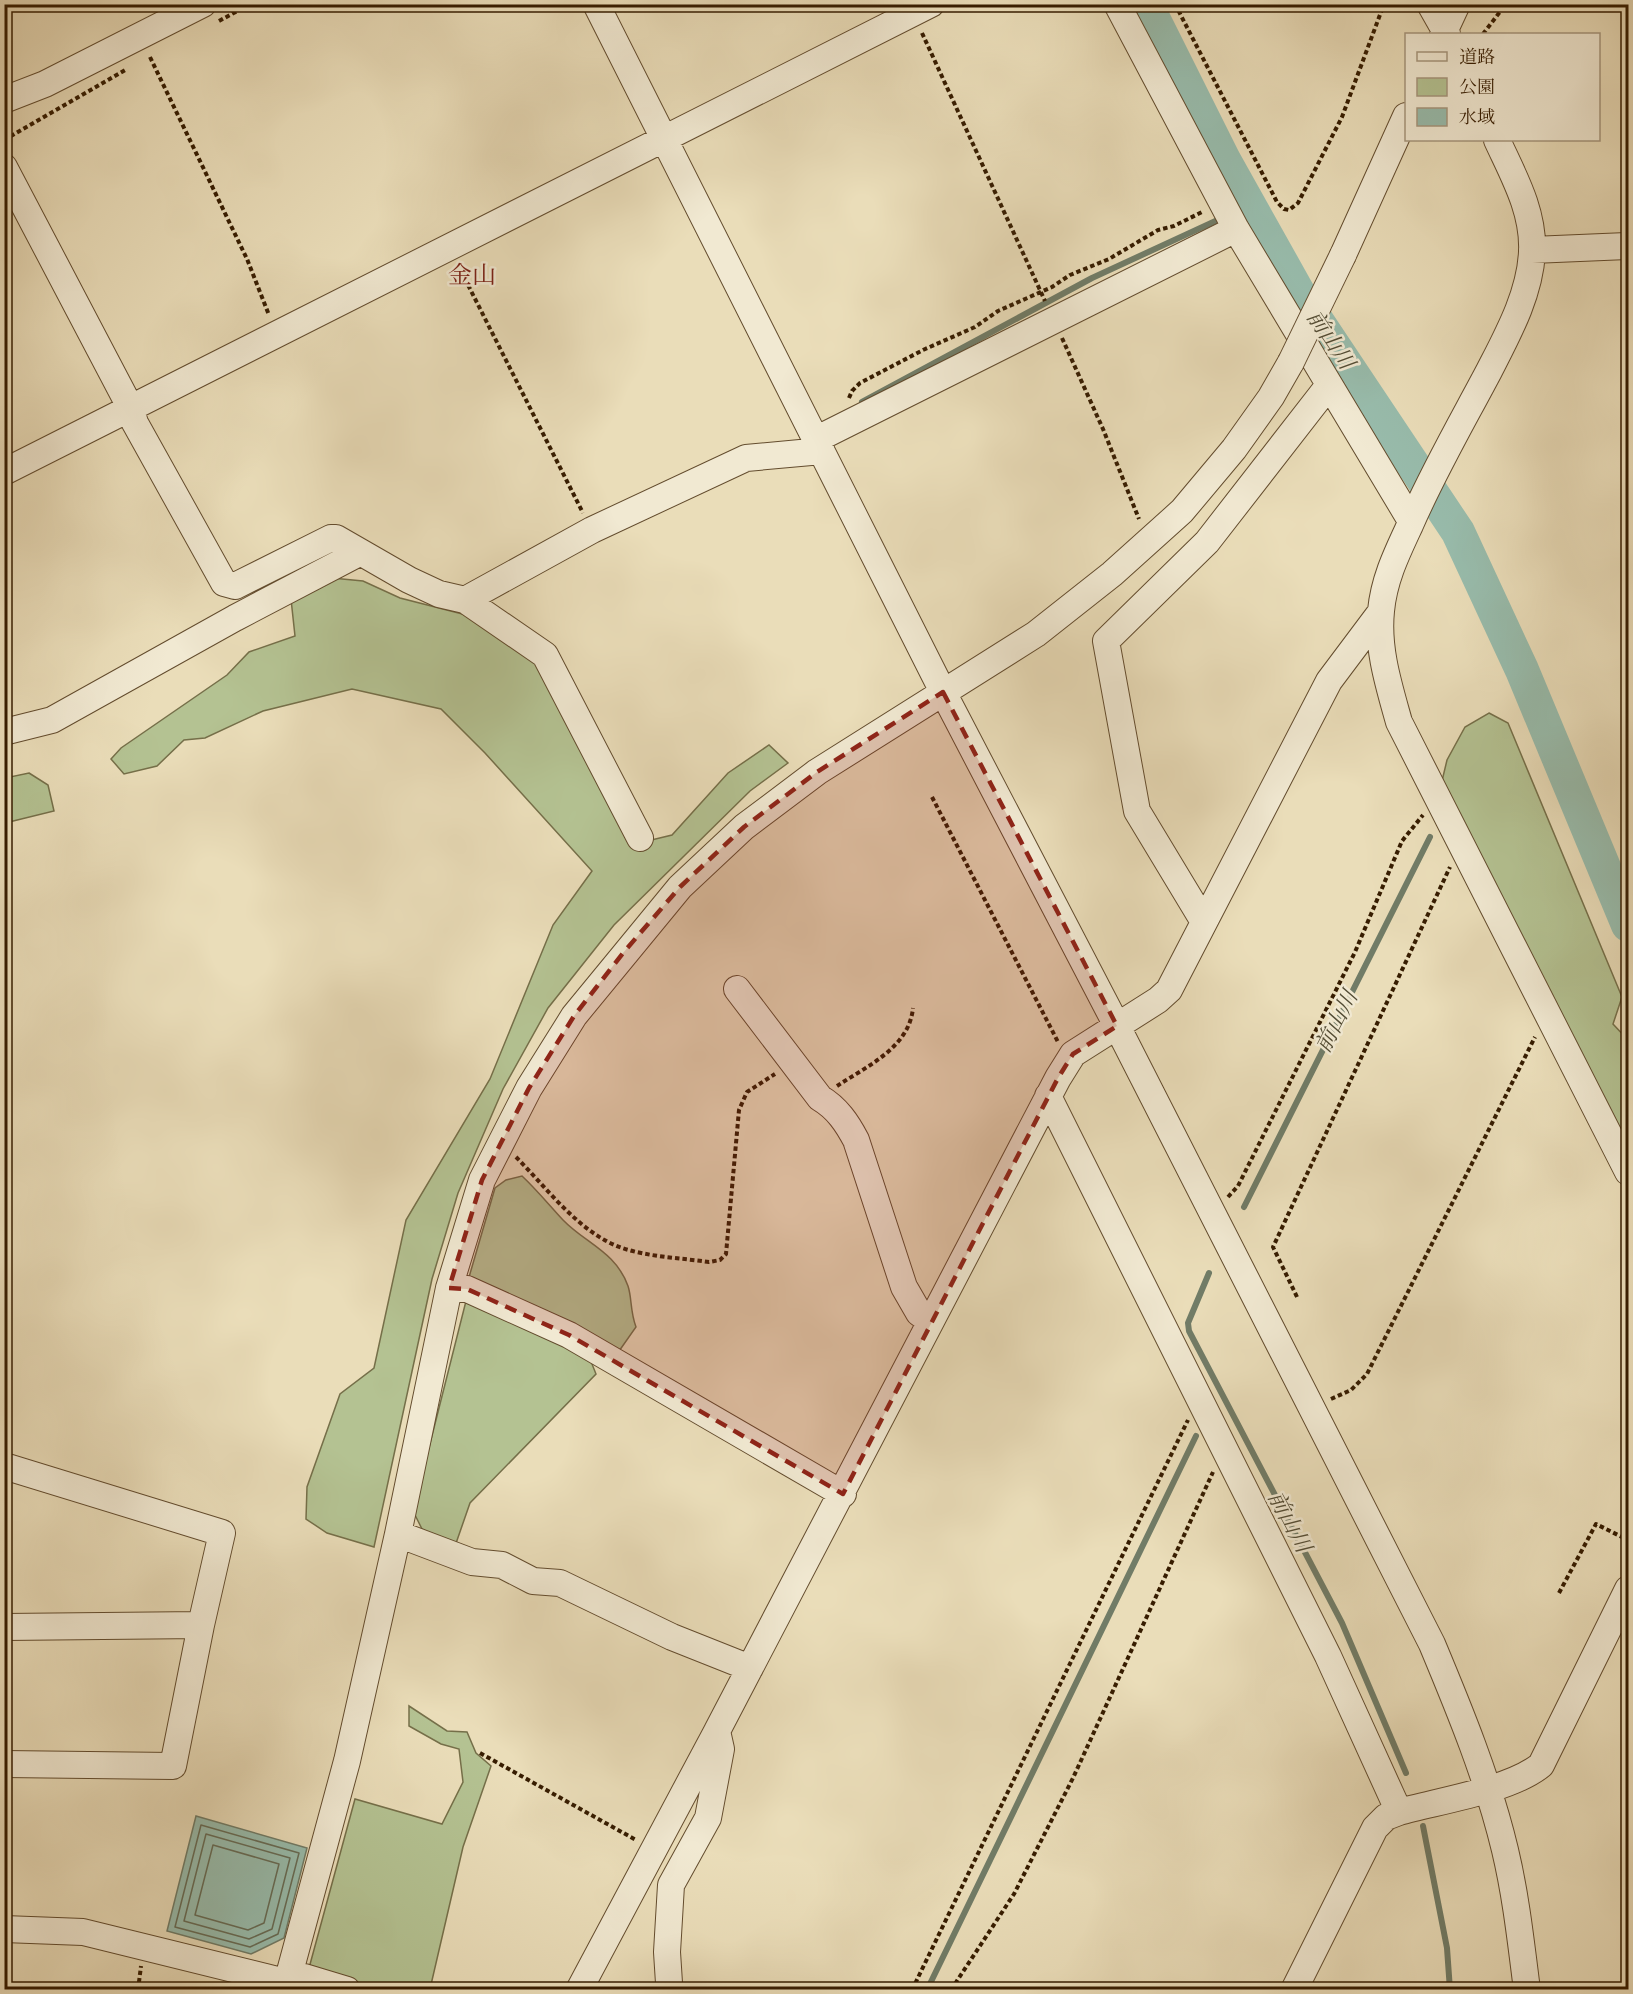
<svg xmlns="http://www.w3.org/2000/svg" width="1633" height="1994" font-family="'IM FELL DW Pica','Noto Serif JP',serif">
<rect width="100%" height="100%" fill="#eaddb9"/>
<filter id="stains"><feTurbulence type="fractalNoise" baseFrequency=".00333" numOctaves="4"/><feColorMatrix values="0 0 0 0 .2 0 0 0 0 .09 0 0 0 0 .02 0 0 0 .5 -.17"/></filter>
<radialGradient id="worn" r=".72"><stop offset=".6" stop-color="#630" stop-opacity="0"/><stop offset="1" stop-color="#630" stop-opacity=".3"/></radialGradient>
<path fill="#b4c292" stroke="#756f49" stroke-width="1.5" d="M332 578 363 581 400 598 482 619 538 655 635 844 672 835 728 773 769 745 788 763 750 791 614 925 548 1008 503 1089 458 1193 432 1279 374 1547 327 1533 306 1519 307 1487 340 1394 374 1368 406 1220 490 1079 553 925 592 871 485 753 441 709 352 689 263 711 205 738 184 740 157 766 124 774 111 759 121 748 227 675 249 652 295 636 291 599Z
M1489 713 1508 723 1622 997 1613 1024 1628 1040V1148L1442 781 1447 760 1465 727Z
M29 773 48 785 54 811 5 823V778Z
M522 1176C537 1190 549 1205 563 1220 585 1243 616 1252 628 1286 632 1298 630 1311 636 1327L617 1354 467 1284 495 1188 506 1180Z
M467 1297 586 1349 596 1374 470 1503 454 1549 422 1529 413 1511Z
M409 1706 447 1731 467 1732 476 1753 491 1766 463 1847 430 1989H370L314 1973 309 1968 355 1799 442 1824 463 1782 459 1749 441 1744 409 1726Z"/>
<path fill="#98bcac" stroke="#717c67" stroke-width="1.5" d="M196 1816 307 1848 284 1938 251 1954 167 1931Z"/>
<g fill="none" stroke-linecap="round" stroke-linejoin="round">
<path stroke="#676c56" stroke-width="1.5" d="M201 1825 299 1853 278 1934 250 1947 175 1927Z
M206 1834 290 1858 272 1929 249 1939 184 1921Z
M213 1845 279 1864 264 1923 248 1930 195 1915Z"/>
<path stroke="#717c67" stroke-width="6" d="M1234 212 1249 204
M862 402 1092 278 1222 218
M1515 682 1522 670
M1244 1207 1430 837
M1209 1273 1188 1323 1189 1331 1342 1623 1406 1773
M1423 1826 1447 1948 1450 1990
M927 1990 1196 1436"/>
<path stroke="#98bcac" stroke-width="34" d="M1146 4 1224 160 1299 294 1458 532 1522 670 1628 925"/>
<defs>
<path id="minor" d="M596 4 943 692 1117 1026 1432 1644C1460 1711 1488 1779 1505 1850 1516 1896 1521 1943 1527 1990
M1117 4 1236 229 1411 521
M1430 4 1447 34
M1443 34 1457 4
M4 100 45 84 203 4
M1497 140C1513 175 1534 211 1532 252 1530 294 1508 334 1489 371 1462 422 1433 472 1410 525 1397 553 1384 579 1381 611 1377 649 1389 686 1399 722L1628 1172
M4 167 130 407 135 423 224 583 235 586 331 538H336L409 580 439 594 465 600 545 655 640 838
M1532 250 1627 246
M1343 255 1406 116
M817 439 1236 229
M4 472 931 4
M465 600 592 530 746 458 811 452 821 448
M4 732 52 720 235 618 359 553
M1204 922 1137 811 1106 641 1207 542 1329 385
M737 989 820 1098C837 1108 847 1123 856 1140L904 1287 919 1313 930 1321
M1048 1096 1328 1656 1399 1812
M449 1288 467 1289 569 1335 843 1494
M4 1466 222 1533 201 1625 173 1766 4 1764
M398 1534 472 1562 502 1565 533 1581 560 1583 672 1637 750 1668
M4 1627 201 1625
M4 1929 83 1932 286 1982 304 1977 347 1990
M669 1983 667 1952 671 1885 708 1818 721 1749 717 1731 1058 1078 1073 1054 1158 1000 1169 990 1329 681 1380 613
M285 1990 347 1761 398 1534 449 1288 482 1180 529 1088 574 1016 680 887 744 827 817 772 1036 634 1112 574 1182 511 1234 449 1271 397 1291 362
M579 1990 717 1731
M1294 1990 1375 1828 1386 1817 1399 1812C1438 1801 1511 1790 1541 1765L1628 1589"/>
</defs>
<use href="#minor" stroke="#634c2e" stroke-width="28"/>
<path stroke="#361c00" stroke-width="4" stroke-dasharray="4.5 3" stroke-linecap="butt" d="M1175 4 1277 202 1284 209 1289 210 1298 203 1342 117 1384 4
M219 21 250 4
M922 33 1045 301
M1483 34 1506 4
M150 57 247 259 269 315
M4 140 127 69
M458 265 583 513
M1062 338 1103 429 1139 519
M849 398 852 391 860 383 923 350 975 327 998 311 1052 287 1070 275 1109 259 1158 230 1174 226 1202 212
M932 797 1058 1042
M837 1086C867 1066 909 1048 913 1008
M516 1157C547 1188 579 1233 622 1248 649 1257 681 1258 709 1262L720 1260 726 1254 739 1110 747 1092 775 1074
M1228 1197 1238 1186 1355 952 1402 841 1423 815
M1297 1297 1273 1247 1450 867
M1331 1399 1351 1390 1367 1374 1535 1037
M1559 1593 1596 1524 1628 1540
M480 1753 636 1840
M138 1990 141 1966
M912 1990 1188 1420
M951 1990 1014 1894 1073 1778 1213 1472"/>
<use href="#minor" stroke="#f1e9d2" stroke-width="26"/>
<defs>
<path id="minor-bridge" d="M1291 362 1343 255"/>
</defs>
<use href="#minor-bridge" stroke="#634c2e" stroke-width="28" stroke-linecap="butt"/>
<use href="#minor-bridge" stroke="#f1e9d2" stroke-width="26"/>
</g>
<path fill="#8f2418" fill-opacity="0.2" stroke="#8f2418" stroke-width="4.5" stroke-dasharray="12 8" stroke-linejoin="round" d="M943 692 1117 1026 1073 1054 1058 1078 843 1494 569 1335 467 1289 449 1288 482 1180 529 1088 574 1016 623 953 680 887 744 827 817 772Z"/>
<g text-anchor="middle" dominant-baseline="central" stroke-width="5" stroke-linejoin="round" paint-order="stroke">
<g font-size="22" font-style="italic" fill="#534c34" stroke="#f1e9d2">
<text transform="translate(1330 340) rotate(56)">前山川</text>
<text transform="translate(1337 1022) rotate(-63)">前山川</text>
<text transform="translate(1289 1522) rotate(62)">前山川</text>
</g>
<g font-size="24" fill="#7a1f14" stroke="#f1e9d2">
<text x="472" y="276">金山</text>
</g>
</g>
<rect width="1633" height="1994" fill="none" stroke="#eaddb9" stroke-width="24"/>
<rect x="6" y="6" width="1621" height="1982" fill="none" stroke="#361c00" stroke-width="3"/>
<rect x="12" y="12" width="1609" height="1970" fill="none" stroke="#361c00" stroke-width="1.5"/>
<rect x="1405" y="33" width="195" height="108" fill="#f1e9d2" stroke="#a6977e" stroke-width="1.5"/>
<rect x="1417" y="52" width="30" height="9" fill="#f1e9d2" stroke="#a6977e" stroke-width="1.5"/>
<text x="1459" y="63" font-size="18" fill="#361c00">道路</text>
<rect x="1417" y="78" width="30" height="18" fill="#b4c292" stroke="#a6977e" stroke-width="1.5"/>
<text x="1459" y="93" font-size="18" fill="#361c00">公園</text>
<rect x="1417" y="108" width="30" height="18" fill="#98bcac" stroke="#a6977e" stroke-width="1.5"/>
<text x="1459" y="123" font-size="18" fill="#361c00">水域</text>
<rect width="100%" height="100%" filter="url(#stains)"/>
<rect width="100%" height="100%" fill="url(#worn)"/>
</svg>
